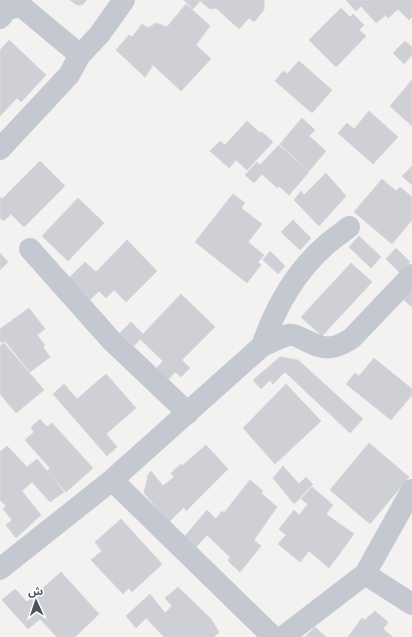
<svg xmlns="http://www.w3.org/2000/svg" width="412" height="637" font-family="'Work Sans','Noto Sans Arabic',sans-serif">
<rect width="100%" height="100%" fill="#f3f2f1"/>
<path fill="#cfd0d5" stroke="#d6d7dc" d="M70 0H87L82 5H77Z
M184 0H264V10L254 22 249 18 239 29 216 8 210 9 200 1 193 9Z
M346 0H412V17L409 20 398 9 388 18 386 15 376 23 361 6 356 11Z
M186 4 210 26 196 45 211 59 181 91 153 65 145 77 116 50 129 35 132 37 142 24 148 28 156 23 167 27Z
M341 8 350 17 353 14 364 25 359 30 366 36 336 67 309 40Z
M9 40 46 75 21 102 17 98 0 116V50Z
M405 41 412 47V55L404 64 393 53Z
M299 61 332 90 312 113 275 81 283 71 287 74Z
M412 80V126L390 106Z
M369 111 398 137 373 164 338 133 347 123 354 129Z
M302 118 315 130 309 136 326 151 309 171 280 144Z
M247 121 260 133 262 132 273 142 247 170 236 160 229 168 210 151 220 141 225 145Z
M279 145 309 172 289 195 279 186 277 188 262 174 254 183 245 175 257 162 260 165Z
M40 161 65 186 24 227 11 214 4 221 0 218V197L2 199Z
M412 166V185L402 176Z
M326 173 346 196 319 226 294 200 301 191 304 195Z
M382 179 396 191 400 187 412 197V220L392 244 354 212Z
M233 194 245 203 241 208 262 224 248 242 264 255 258 262 261 265 247 283 195 242Z
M78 198 104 223 68 261 42 236Z
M293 220 311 238 300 250 281 232Z
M359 236 381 257 371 268 349 247Z
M127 240 157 271 126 302 114 290 106 298 99 291 90 300 69 278 85 262 96 272Z
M396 248 410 262 400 273 386 259Z
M270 251 285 266 278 274 263 260Z
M0 253 8 262 0 270Z
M351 263 372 282 322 336 301 317Z
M412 291V307L404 300Z
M181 294 215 327 182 360 190 368 181 377 175 372 166 382 154 371 163 361 140 339 134 346 120 333 131 322 143 334Z
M29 308 45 329 37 335 45 345 43 347 50 357 30 372 5 341 2 343 0 341V329Z
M4 343 44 390 16 413 0 394V346Z
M280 357 298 360 363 419 350 433 285 372 273 384 270 380 261 389 253 380Z
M374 358 412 389V395L391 420 346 384 355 373 359 376Z
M106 374 136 408 106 434 117 447 107 456 53 394 64 384 77 399Z
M286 384 321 421 275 464 243 428Z
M40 419 47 427 52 423 93 468 66 492 47 471 50 468 25 440 34 432 31 427Z
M369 443 409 477 370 524 330 490Z
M206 445 228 469 186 511 184 507 169 522 144 493 148 475 151 471 163 486 174 477 171 473 181 464 182 466Z
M7 446 27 467 37 459 64 492 50 502 32 482 22 491 41 515 16 538 6 525 12 520 3 509 6 506 0 500V452Z
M283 466 299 484 306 477 313 484 294 504 273 478Z
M250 480 263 491 261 493 277 507 254 540 261 546 240 572 228 561 230 557 207 535 196 547 185 536 207 510 216 519 222 511 224 513Z
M312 487 333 505 326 514 354 534 329 568 309 551 300 562 278 544 286 535 279 529 294 510 299 515 308 504 301 499Z
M121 519 162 564 132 592 129 588 123 594 91 560 102 551 95 542Z
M61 572 99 614 75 637H57L40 619 28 629 2 600 15 589 27 602Z
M178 587 211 619 219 632 214 637H164L146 618 136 628 126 616 150 594 165 613 172 606 165 598Z
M375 611 388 622 383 629 393 637H348L362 618 365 620Z
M315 627 326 637H305Z"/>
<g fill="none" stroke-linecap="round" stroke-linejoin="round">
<path stroke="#c4c9d1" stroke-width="22" d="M0 18 7 9 21 6 80 55
M0 149 69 75 80 55 99 35 124 0
M30 249 111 340 188 413
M262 346C275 308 296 271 327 244 334 238 342 233 349 227
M112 480 273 637
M0 569 112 480 262 346C270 343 280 337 288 335 293 334 299 337 303 339 323 350 333 351 352 338L412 275
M365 574 412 604
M283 637 365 574 412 490"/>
</g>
<g transform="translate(36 601) rotate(357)" stroke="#ffffff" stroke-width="3" paint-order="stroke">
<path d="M0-3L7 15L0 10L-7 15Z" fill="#4b515d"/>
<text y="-6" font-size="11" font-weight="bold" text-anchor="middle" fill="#4b515d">ش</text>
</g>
</svg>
